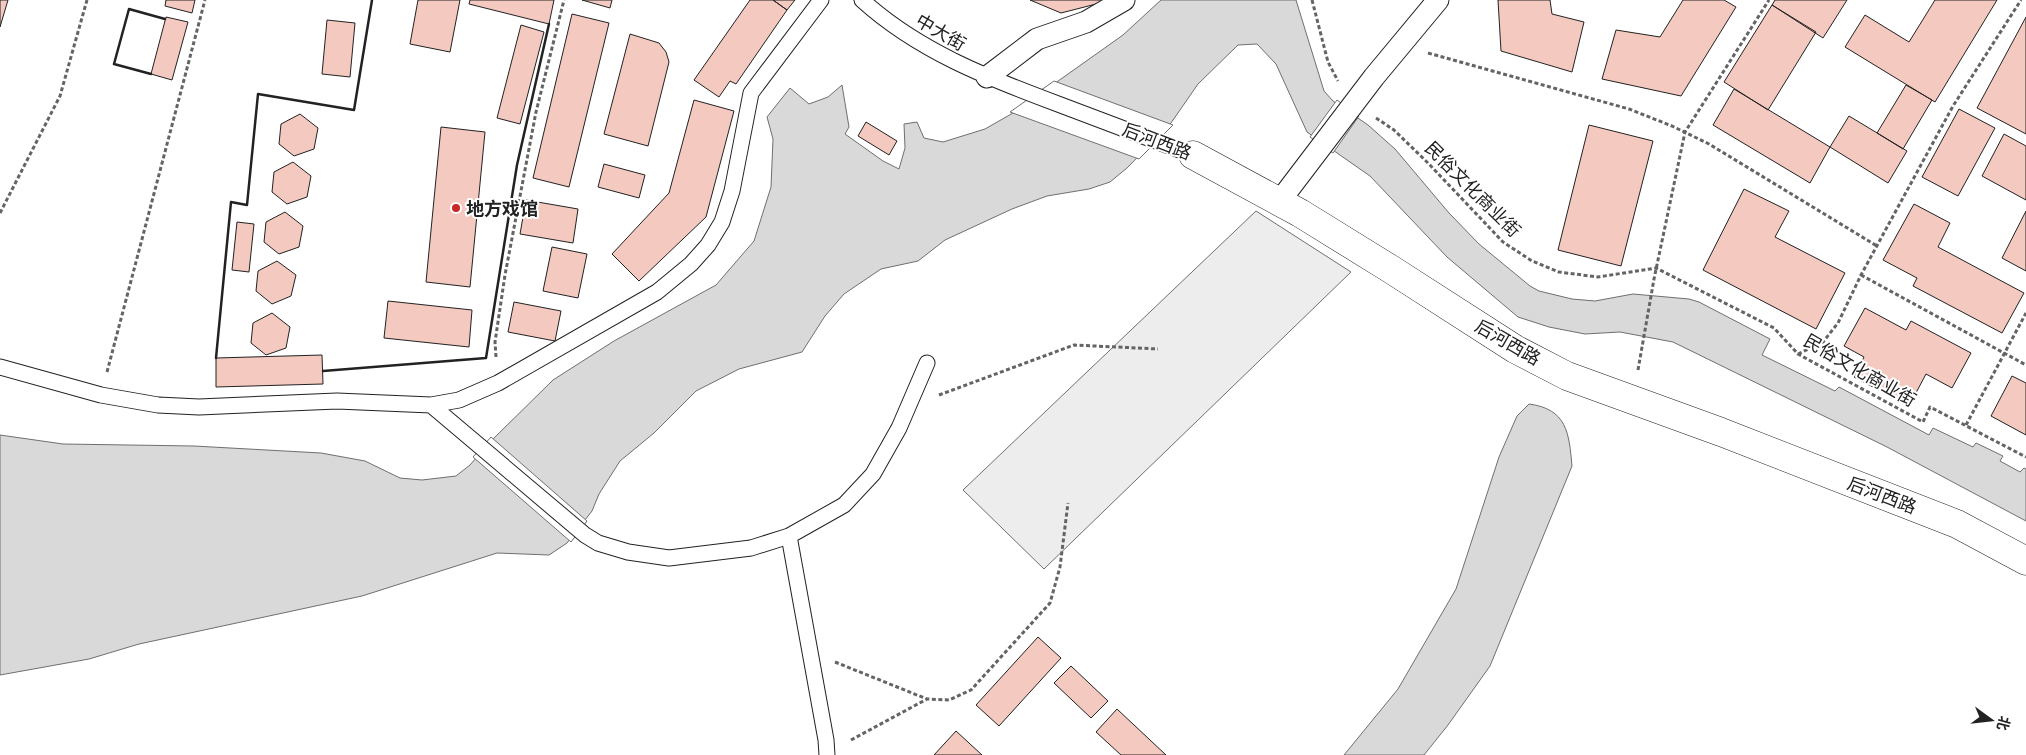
<svg xmlns="http://www.w3.org/2000/svg" width="2026" height="755" font-family="'Asap Condensed','Noto Sans SC',sans-serif">
<rect width="100%" height="100%" fill="#fff"/>
<path fill="#ededed" stroke="#6f6f6f" d="M1256 211 1351 272 1044 569 963 490Z"/>
<path fill="#d9d9d9" stroke="#6f6f6f" d="M1161 0H1296L1324 91 1333 101 1368 125 1395 149 1449 213 1479 244 1530 286 1539 291 1572 299 1595 301 1633 294 1689 299 1699 302 1770 339 1762 355 1835 391 1839 387 1929 435 1933 428 1973 447 1976 443 2003 456 2000 461 2020 472 2024 468 2026 469V521L1887 447 1673 342 1620 332 1585 334 1549 327 1518 317 1447 257 1370 176 1307 132 1276 64 1257 44 1238 45 1198 84 1171 123 1127 168 1110 182 1089 189 1047 196 1012 209 945 240 918 261 881 269 844 294 825 316 802 352 739 369 696 391 654 433 620 461 599 494 592 511 567 543 549 555 497 553 362 596 139 644 89 659 0 675V435L63 444 194 446 321 453 365 461 400 478 422 480 456 476 470 465 490 442 553 380 614 341 716 285 754 241 771 187 773 139 767 117 790 88 809 104 828 97 842 85 849 127 845 134 883 161 899 169 905 148 904 124 917 122 924 138 943 142 985 129 1013 113 1123 35Z
M1529 404C1567 409 1569 433 1572 466L1490 666 1448 725 1424 755H1344L1398 689 1456 589 1499 457 1517 416Z"/>
<path fill="#fff" stroke="#6f6f6f" d="M1054 81 1173 125 1139 159 1010 112Z
M1337 100 1359 116 1333 153 1310 137Z
M491 437 587 521 571 542 473 457Z"/>
<path fill="#f3c9c0" stroke="#222" d="M0 0H8L0 27Z
M166 0H195L192 13 165 6Z
M418 0H460L450 52 410 44Z
M470 0H554L549 24 469 4Z
M582 0H612L610 8Z
M750 0H773L787 10 736 84 730 81 719 97 694 80Z
M773 0H795L787 10Z
M1030 0H1107L1104 2 1061 13Z
M1498 0H1550L1552 14 1584 22 1572 72 1501 51Z
M1683 0H1724L1736 7 1681 96 1602 79 1616 30 1660 37Z
M1775 0H1847L1823 38 1772 5Z
M1935 0H1997L1935 102 1845 47 1865 15 1909 42Z
M1772 5 1816 32 1768 110 1724 82Z
M572 14 609 23 569 187 533 178Z
M166 17 188 22 172 80 151 74Z
M2026 17V134L1977 108Z
M327 20 355 23 350 77 322 74Z
M521 25 544 32 520 124 497 118Z
M630 34 659 43 666 52 669 62 648 146 604 134Z
M1906 85 1932 100 1903 149 1877 133Z
M1734 89 1830 147 1810 183 1713 125Z
M694 100 734 111 706 217 639 281 612 254 669 193Z
M1959 109 1995 128 1958 196 1922 177Z
M300 114 318 128 314 149 294 156 279 144 281 124Z
M1849 116 1907 151 1888 183 1830 147Z
M866 122 897 141 889 155 858 136Z
M1589 125 1653 141 1621 266 1558 250Z
M441 127 485 132 470 287 426 282Z
M2004 134 2026 146V200L1982 176Z
M293 162 311 176 307 197 287 204 272 192 274 172Z
M604 164 645 175 639 198 598 187Z
M1744 189 1789 211 1775 237 1845 273 1816 329 1703 270Z
M526 200 578 209 573 243 520 234Z
M1914 204 1950 223 1938 247 2024 293 2002 333 1913 286 1917 278 1883 260Z
M2026 211V271L2002 258Z
M285 212 303 226 299 247 279 254 264 242 266 222Z
M237 222 254 224 249 272 232 270Z
M552 247 587 254 578 298 543 291Z
M277 261 296 275 291 296 272 304 256 291 258 271Z
M388 301 472 310 469 347 384 338Z
M514 302 561 311 555 341 508 332Z
M1865 308 1906 330 1911 321 1971 353 1952 388 1926 374 1909 406 1854 377 1864 357 1844 346Z
M272 313 290 327 286 348 266 355 251 343 253 323Z
M322 355 323 384 216 387V358Z
M2012 376 2026 383V435L1991 416Z
M1038 637 1061 658 999 726 976 705Z
M1071 666 1108 701 1091 718 1054 683Z
M1117 709 1166 755H1121L1096 732Z
M956 731 982 755H934Z"/>
<g fill="none" stroke-linecap="round" stroke-linejoin="round">
<defs>
<path id="service" d="M862 0C918 51 988 78 1058 104 1103 121 1148 138 1193 155
M0 367 101 395 158 405 199 407 337 401 431 405 459 400 498 383 657 292 691 264 708 245 722 222 732 191 751 93 821 0
M431 405 585 535 598 543 628 552 669 558 751 548 789 536 844 505 873 474 899 428 927 363
M789 536 826 740 827 755"/>
<path id="pedestrian" d="M987 77 1037 39 1086 22 1124 0
M1279 202 1374 77 1438 0"/>
<path id="minor" d="M1193 155 1300 213 1389 268 1515 349 1567 376 1721 432 1957 524 2026 561"/>
</defs>
<use href="#service" stroke="#222" stroke-width="17"/>
<use href="#pedestrian" stroke="#222" stroke-width="23"/>
<use href="#minor" stroke="#222" stroke-width="29"/>
<path stroke="#646464" stroke-width="3" stroke-dasharray="4 2.5" stroke-linecap="butt" d="M1312 0 1328 62 1338 81
M1428 53 1629 109 1672 126 1709 144 1877 246
M1376 118 1394 130 1428 163 1503 242 1532 261 1559 272 1598 277 1656 268 1774 328 1798 354 1923 422 1930 407 2026 457
M0 213 60 96 87 0
M1861 275 2026 365
M1798 354 1823 342 1838 323 1861 275 1953 106 2021 0
M496 357 495 342 505 275 536 112 564 0
M1638 370 1654 279 1685 132 1769 0
M107 372 205 0
M939 395 1074 345 1158 349
M1966 425 2026 313
M835 662 927 699 949 700 971 690 1050 603 1060 567 1068 503
M851 740 927 699"/>
<use href="#service" stroke="#fff" stroke-width="15"/>
<use href="#pedestrian" stroke="#fff" stroke-width="21"/>
<use href="#minor" stroke="#fff" stroke-width="28"/>
<path stroke="#222" stroke-width="2.5" d="M151 74 114 64 129 9 165 19
M216 358 231 202 247 205 258 94 354 110 372 0
M323 371 486 358 517 165 549 24"/>
</g>
<circle fill="#c62828" stroke="#fff" stroke-width="2" cx="456" cy="208" r="5"/>
<g text-anchor="middle" dominant-baseline="central" stroke-width="4" stroke-linejoin="round" paint-order="stroke">
<g font-size="18" fill="#222" stroke="#fff">
<text transform="translate(941 32) rotate(30)">中大街</text>
<text transform="translate(1157 141) rotate(21)">后河西路</text>
<text transform="translate(1473 189) rotate(45)">民俗文化商业街</text>
<text transform="translate(1508 342) rotate(30)">后河西路</text>
<text transform="translate(1860 370) rotate(30)">民俗文化商业街</text>
<text transform="translate(1882 495) rotate(21)">后河西路</text>
</g>
<g font-size="18" font-weight="bold" fill="#222" stroke="#fff" text-anchor="start">
<text x="466" y="208">地方戏馆</text>
</g>
</g>
<g transform="translate(1991 720) rotate(105)" stroke="#ffffff" stroke-width="4" paint-order="stroke">
<path d="M0-4L9 19L0 12L-9 19Z" fill="#222222"/>
<text y="-8" font-size="14" font-weight="bold" text-anchor="middle" fill="#222222">北</text>
</g>
</svg>
